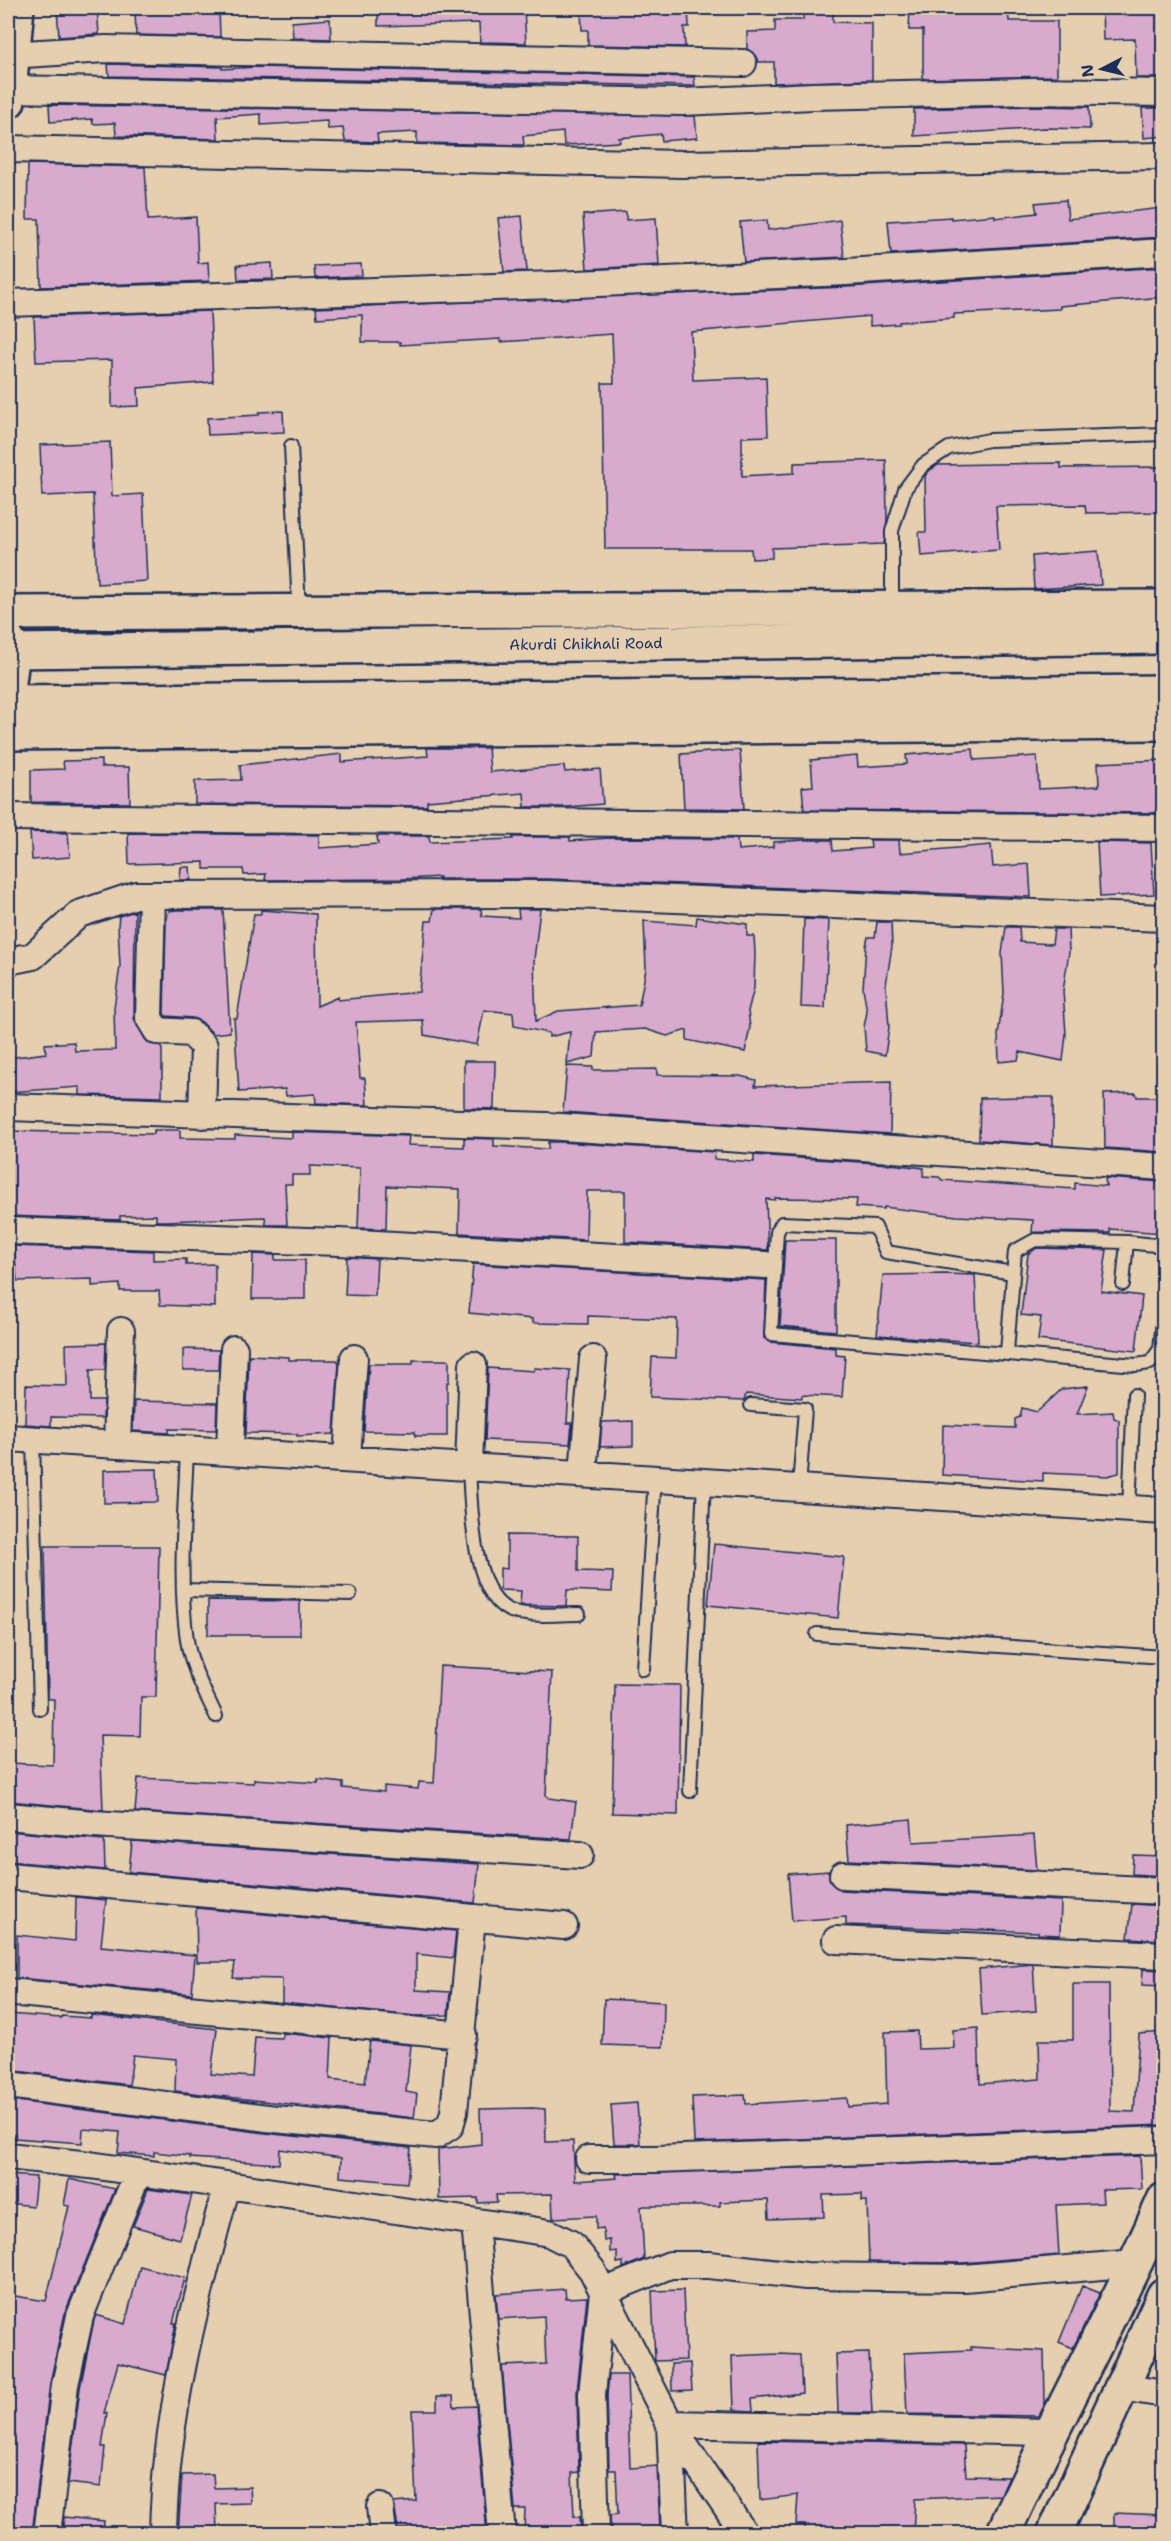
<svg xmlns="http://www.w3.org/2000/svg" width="1171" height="2541" font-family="'Shantell Sans',sans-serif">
<rect width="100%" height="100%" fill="#e5cfae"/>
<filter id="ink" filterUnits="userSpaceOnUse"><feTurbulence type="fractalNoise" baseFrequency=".0167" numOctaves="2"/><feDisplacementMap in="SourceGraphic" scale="12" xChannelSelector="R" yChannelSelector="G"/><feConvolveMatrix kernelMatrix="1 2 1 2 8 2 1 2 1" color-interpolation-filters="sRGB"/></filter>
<g filter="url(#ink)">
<path fill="#d8aacc" stroke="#1b2f5e" stroke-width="1.5" d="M57 8H97L99 34 59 37Z
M135 8H219L220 37 136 35Z
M378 8H524L526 43 480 42 479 23 378 26Z
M604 8H688L689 27H684L685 47 588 45V30H582L581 9Z
M803 8H833V22L872 23V80L774 83V62H758L756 55 747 49V32L775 31V20H803Z
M910 8H1008L1009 21H1057V76L923 79V30H909Z
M1102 8H1164V78H1136L1135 39 1103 40Z
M330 19 331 39 293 38 292 22Z
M108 64 222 67V69L257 67 694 77 695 86 109 76Z
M49 105 695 116 697 138 662 141 661 134 619 138 620 142 564 145 563 132 523 136 524 145 417 143V132L377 134 378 142 345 141 343 128 328 129 327 121 261 125V114L217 117 218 139 116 136 115 123 93 124 92 119 50 122Z
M1034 106 1089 107 1090 129 1045 128 914 136V109Z
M1142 108H1164V136L1144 138Z
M28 164 145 167 148 220 196 217 198 263 208 262 209 281 41 287 39 219H27Z
M1066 200 1068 219 1162 208 1164 237 891 254 888 221 951 217V219L995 215V218L1037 213 1035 203Z
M626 212V220L656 218 659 265 587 269 583 215Z
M522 216 527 271 504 272 498 218Z
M767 220 768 230 840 220 844 257 744 262 740 222Z
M272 263 273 279 238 280 237 265Z
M361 264 362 276 315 278 314 266Z
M1164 267V297L1060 306V309L954 314V318L899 322V324L870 326V316L691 332 693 380 766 377 768 436 742 437V476L794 473V463L886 460 887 520 884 544 772 548V558L752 559 751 549H605L602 383H614L612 334 500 342V339L400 345V342H362V315L317 318 316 308 847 287Z
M210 311 213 382 138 388 139 406 112 407V360L36 362 34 317Z
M283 411 284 432 208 435 207 418 259 415V412Z
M110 442 112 496 143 494 147 581 97 584 93 494 42 496 40 445Z
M1061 463V468L1164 467V512L1086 513 1085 505 996 506 999 550 921 556 919 532H926L925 476 929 471 938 465Z
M1098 551 1101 585 1034 589 1032 556Z
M427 748H488L490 772 564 766 565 772 600 769 603 804 567 807H525L524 793 427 801V806L195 804V781L241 780 240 765 342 754V762L428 756Z
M973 749 974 760 1037 756 1039 789 1099 786 1098 763 1164 760V813L804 810 802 787 813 786 811 760 857 756 858 767 907 764 906 755Z
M740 750 744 809 684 808 681 754Z
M101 760V767H129L130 803 31 802V770L64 769 63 761Z
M30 832 68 833 70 857 32 860Z
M128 833 319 835V848L378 844 377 836H429L430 842 513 839V837H570V841L609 838 737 839 738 850 773 847V842L806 840H832L833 851 871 848 870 840H899L900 853 991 845 993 867 1029 864 1031 897 548 879H439L440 877 402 879 265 880 266 874 244 875 243 869H204V862L129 864Z
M1097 842 1151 843 1154 894 1100 897Z
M181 867H190L191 880H180Z
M434 909H481L482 916 519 918 518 909H540L534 960 536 1021 558 1011 639 1005 646 969 644 921 696 925 697 917 747 924V936H754L755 953 754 988 748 1011 750 1027 745 1052 687 1040V1030L667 1036 645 1029 596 1032 594 1057 567 1064 570 1032 549 1037V1033L514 1026 513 1013 484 1010 477 1045 424 1035 423 1020 356 1022 360 1078H365L367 1105 316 1103 315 1094 286 1096 285 1089 239 1092 234 1018H237L254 914H261V910L316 914 317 1006 338 997V1000L419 992 426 921H432Z
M176 910H223L230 1032 213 1034 202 1022 193 1018 166 1016 164 1014 166 922 169 911Z
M135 911 134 1018 145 1039 150 1044 162 1046V1097L80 1095V1087L8 1092V1058L46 1053 45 1044 74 1042 75 1051 115 1050 114 1008 120 966 118 926 119 916Z
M804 919 829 920 825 1008 801 1007Z
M877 922H891L892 946 886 985 889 1027 885 1055 866 1051 864 1027 867 1012 863 988 866 946 868 937H875Z
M1006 927H1019L1020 942 1052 944 1054 929H1068L1069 952 1063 991 1066 1034 1063 1061 1020 1052 1018 1060 999 1062 998 1035 1004 993 1002 953Z
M464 1061H495L494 1109 464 1108Z
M567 1066 593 1067V1070L657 1069V1075L740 1076 756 1080 755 1086 891 1082 890 1134 563 1112Z
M1136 1093 1137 1097H1164V1152L1105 1148 1104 1094Z
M1023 1097H1053V1145L979 1140 980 1098Z
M154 1130H180V1138L235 1139V1135L292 1138V1132L409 1136 408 1145 464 1147V1138L494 1139V1146L548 1149V1142H560L715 1152 714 1159 754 1162V1155L890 1164 924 1168 923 1176 939 1177 942 1180 1075 1189V1183L1106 1186 1105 1178 1164 1182V1233L1110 1229V1233L1032 1232 1033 1220 957 1216 884 1207V1209L856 1207 857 1199 775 1198V1200L766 1199 768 1250 625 1242V1191H587L586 1240 459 1233 460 1189 387 1186 386 1229 358 1228 360 1168 310 1166V1175H292V1184H285L287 1225H266L265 1217 167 1221H156V1215L120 1216V1220L8 1216V1131L154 1134Z
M785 1240H836V1331L780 1326Z
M14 1246 153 1251V1260L186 1259V1265L215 1264V1307L160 1305 159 1291H120V1284L92 1286V1279L17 1281Z
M1037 1248 1107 1250 1101 1291 1142 1296 1136 1351 1038 1340 1041 1317 1021 1315 1028 1254Z
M253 1254 275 1255V1260H305V1299H252Z
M347 1257 377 1259 375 1296 345 1295Z
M473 1264 766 1280 764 1338 770 1342 836 1348V1355L845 1356 842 1397 802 1395V1398L746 1394 744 1401 650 1397 652 1357 676 1358 677 1319 588 1316V1324L533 1323V1319L469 1313Z
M945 1274 975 1275 978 1342 877 1335 883 1275Z
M106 1343 105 1370H90V1401H104L103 1418 51 1417V1426L25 1424 26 1385 67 1386 66 1344Z
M183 1349 219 1350 218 1370H183Z
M249 1355 289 1357V1360H337L339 1363 334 1434 297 1436V1434L246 1433Z
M413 1360H449V1382H447V1436H415V1432L364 1431 369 1364H413Z
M488 1368 534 1371V1368L570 1370 567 1423H572L570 1444 485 1440Z
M1088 1386 1077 1414 1113 1412 1114 1418 1119 1420V1473L1107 1476 1043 1473V1481L942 1475 943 1425 1015 1428V1419L1020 1417 1022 1408 1037 1412 1062 1389Z
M134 1401 217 1403 216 1430 169 1429V1433L133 1431Z
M633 1421V1446L600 1447 602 1422Z
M157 1469 158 1502 104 1503V1470Z
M507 1535 578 1536V1571L613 1572 612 1592 567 1590 566 1606 520 1605 521 1591 500 1590V1568L507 1569Z
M714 1544 844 1557 838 1618 708 1605Z
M45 1546H159L156 1697H141L140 1736 100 1735 103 1810 8 1801V1763L53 1765 54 1699H48Z
M208 1600 300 1601V1635H208Z
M440 1666 552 1672 546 1795 549 1798 576 1802 571 1839 135 1812 138 1778 254 1783V1779L318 1783V1780L343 1783V1788L384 1792V1786L418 1789 419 1782 434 1783Z
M615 1684 680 1685 678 1815 612 1813Z
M911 1819 913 1842 1034 1835 1037 1870 849 1860 846 1825Z
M8 1831 104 1840 105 1870 8 1861Z
M132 1841 479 1864 475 1903 129 1872Z
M1133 1855 1164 1856V1876L1132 1874Z
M829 1871 830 1882 842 1890 1061 1901 1060 1935 1038 1934V1932L846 1925V1917L792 1921 788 1874Z
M76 1897 106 1900 101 1946 195 1955 192 1994 17 1978V1935L75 1941Z
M1132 1904 1164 1906V1940L1128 1938Z
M196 1908 456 1931 453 1958 416 1954V1990L450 1992 448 2015 416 2016 282 2003V1979L233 1978 235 1962H197Z
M1033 1964 1036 2011 982 2015 979 1969Z
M1143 1969 1164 1970V1986L1142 1985Z
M1073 1984H1109L1110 2111 1134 2112 1139 2034 1164 2032V2125L694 2143 692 2097 745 2095 746 2104 847 2098 848 2107 887 2104 885 2032 917 2031 918 2049 954 2048 953 2030 978 2028 980 2084 1040 2079 1039 2040H1073Z
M604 1999 664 2002 663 2047 602 2045Z
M8 2014 61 2018 62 2016 91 2018V2015L217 2029 211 2074 252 2077 255 2037 282 2038V2033L332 2038 330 2079 365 2083 370 2041 411 2045 406 2092 417 2094 414 2118 175 2091 176 2059 133 2055 129 2085 8 2070Z
M8 2100 273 2134 411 2148 407 2183 340 2177 341 2158 280 2149 279 2164 190 2158V2156L154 2152V2156L118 2153 120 2132 83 2129 82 2143 14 2138 15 2135H8Z
M637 2103 640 2144H614L611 2105Z
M533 2108 545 2109 546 2142 573 2141 575 2181 617 2178 616 2174 1140 2156 1142 2189 1102 2190 1103 2203 1056 2205 1059 2255 963 2263 869 2262 867 2201H862V2194L823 2195 824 2217 769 2219 768 2200 720 2202V2206H644L641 2207 644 2259 623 2268V2262L617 2263V2251L610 2252V2240L604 2241 603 2228 596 2229V2216L553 2218 552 2194 496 2195 497 2202 478 2203V2198L439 2199 438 2149 481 2144 480 2109Z
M8 2175 36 2177 33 2206 8 2203Z
M69 2179 115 2189 65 2313 50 2383 32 2534H10L12 2517H8V2295L46 2301 69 2206 64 2205Z
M148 2189 192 2195 180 2239 133 2226Z
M140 2266 185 2278 173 2323H176L166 2375 118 2363 104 2413H107L102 2447H105L101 2487 68 2483 80 2388 94 2320 96 2315 125 2324Z
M1082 2286 1100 2293 1073 2348 1059 2342Z
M565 2289 566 2298 587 2297 577 2392 579 2472 572 2473 574 2517H580L581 2534H524L525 2509H515L502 2366 546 2364 544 2316 498 2319 496 2294Z
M683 2290 686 2360 655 2361 652 2291Z
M971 2347 1044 2351 1045 2404 1039 2416 907 2414 904 2353 971 2350Z
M869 2353 872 2413H838L836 2354Z
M779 2354 800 2355 802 2393 752 2399 753 2411 734 2410 732 2356Z
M690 2363 692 2390 672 2391 671 2364Z
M609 2375H627L630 2468 657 2466 660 2530 617 2531V2534H611L610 2515 618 2514 616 2470H609L607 2395Z
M437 2396H453L454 2407 476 2406 487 2534H428V2527L398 2529 394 2503 416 2501 412 2410H437Z
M758 2441 964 2445 966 2476 1009 2477 1001 2495 915 2499 913 2534H805V2525H796L798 2495 760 2500Z
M213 2474 214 2488 250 2487 251 2503 216 2504 217 2534H178L182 2475Z
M1114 2513 1164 2515V2534H1114Z
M64 2517 104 2521 103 2534H62Z"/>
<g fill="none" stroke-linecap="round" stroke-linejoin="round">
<defs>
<path id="lane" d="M291 446 299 610
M892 607V531L905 489 923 465 949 448 989 440 1164 434
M1013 1273 886 1252 875 1227 782 1223 777 1232 771 1334 1136 1365 1150 1363 1160 1349 1164 1310
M1123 1284 1127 1242
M1007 1352 1015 1251 1035 1240 1127 1242 1164 1246
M751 1405 805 1409 799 1487
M33 1439 40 1709
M187 1448C185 1510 178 1577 187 1640 191 1667 205 1692 216 1716
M469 1466C471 1502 471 1601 514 1612 534 1617 558 1614 579 1614
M1129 1509 1134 1395
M183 1590 350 1594
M817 1634 1164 1657
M643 1669 655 1477
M690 1791 704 1481"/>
<path id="street" d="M8 55 106 49 743 63
M9 89 682 102 813 96 1034 91 1164 93
M8 149 682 164 1164 156
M8 303 555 285 846 272 1164 252
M8 817 1164 828
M152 895 149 1018 157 1031 191 1033 204 1046 202 1115
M8 961 33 956 79 914 136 895 547 894 1164 918
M8 1107 546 1126 1164 1167
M8 1231 339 1242 766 1265
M8 1438 1164 1511
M117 1444 121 1331
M230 1450 234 1349
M347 1457 354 1358
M469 1465 473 1365
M583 1472 593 1359
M8 1816 94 1824 580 1855
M843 1875 1164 1891
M8 1876 564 1926
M836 1940 1164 1955
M8 1992 463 2035
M8 2085 275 2119 436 2135 450 2126 454 2112 472 1918
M8 2156 90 2165 525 2229 549 2233 571 2244 592 2270 670 2424 745 2534
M589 2159H656L1164 2140
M475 2223 502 2534
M1121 2387 1164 2394
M380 2507 383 2534
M47 2534 65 2385 80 2316 138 2172
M163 2534C165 2414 196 2300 227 2185
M596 2534 592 2394 603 2292 670 2265H709L806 2276 964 2278 1136 2263
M675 2534 670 2424 1049 2432"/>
<path id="secondary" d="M8 101 17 8
M8 613 1164 607
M8 641 13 651 8 690
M8 733 1164 723"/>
<g id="primary">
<path id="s1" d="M8 651 1164 637"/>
<path d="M8 702 1164 692"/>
<path d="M1003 2534C1054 2421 1115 2313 1164 2200"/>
<path d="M1054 2534 1164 2295"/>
</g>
</defs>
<use href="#lane" stroke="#1b2f5e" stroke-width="16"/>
<use href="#street" stroke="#1b2f5e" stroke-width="30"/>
<use href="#secondary" stroke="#1b2f5e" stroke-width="38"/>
<use href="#primary" stroke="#1b2f5e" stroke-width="38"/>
<use href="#lane" stroke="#e5cfae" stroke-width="12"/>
<use href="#street" stroke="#e5cfae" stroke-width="26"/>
<use href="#secondary" stroke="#e5cfae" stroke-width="33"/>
<use href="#primary" stroke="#e5cfae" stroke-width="33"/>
</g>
</g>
<g text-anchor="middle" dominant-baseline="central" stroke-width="4.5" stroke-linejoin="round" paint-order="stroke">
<g font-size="15" fill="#1b2f5e" stroke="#e5cfae">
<text stroke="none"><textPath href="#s1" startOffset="578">Akurdi Chikhali Road</textPath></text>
</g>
</g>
<rect width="1171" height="2541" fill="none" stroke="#e5cfae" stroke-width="30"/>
<rect x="15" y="15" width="1141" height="2511" fill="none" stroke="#1b2f5e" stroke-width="2" filter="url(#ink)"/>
<g transform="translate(1102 69) rotate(263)" stroke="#e5cfae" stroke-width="4.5" paint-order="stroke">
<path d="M0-4.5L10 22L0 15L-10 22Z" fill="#1b2f5e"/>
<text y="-9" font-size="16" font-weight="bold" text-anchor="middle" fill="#1b2f5e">N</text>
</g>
</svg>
